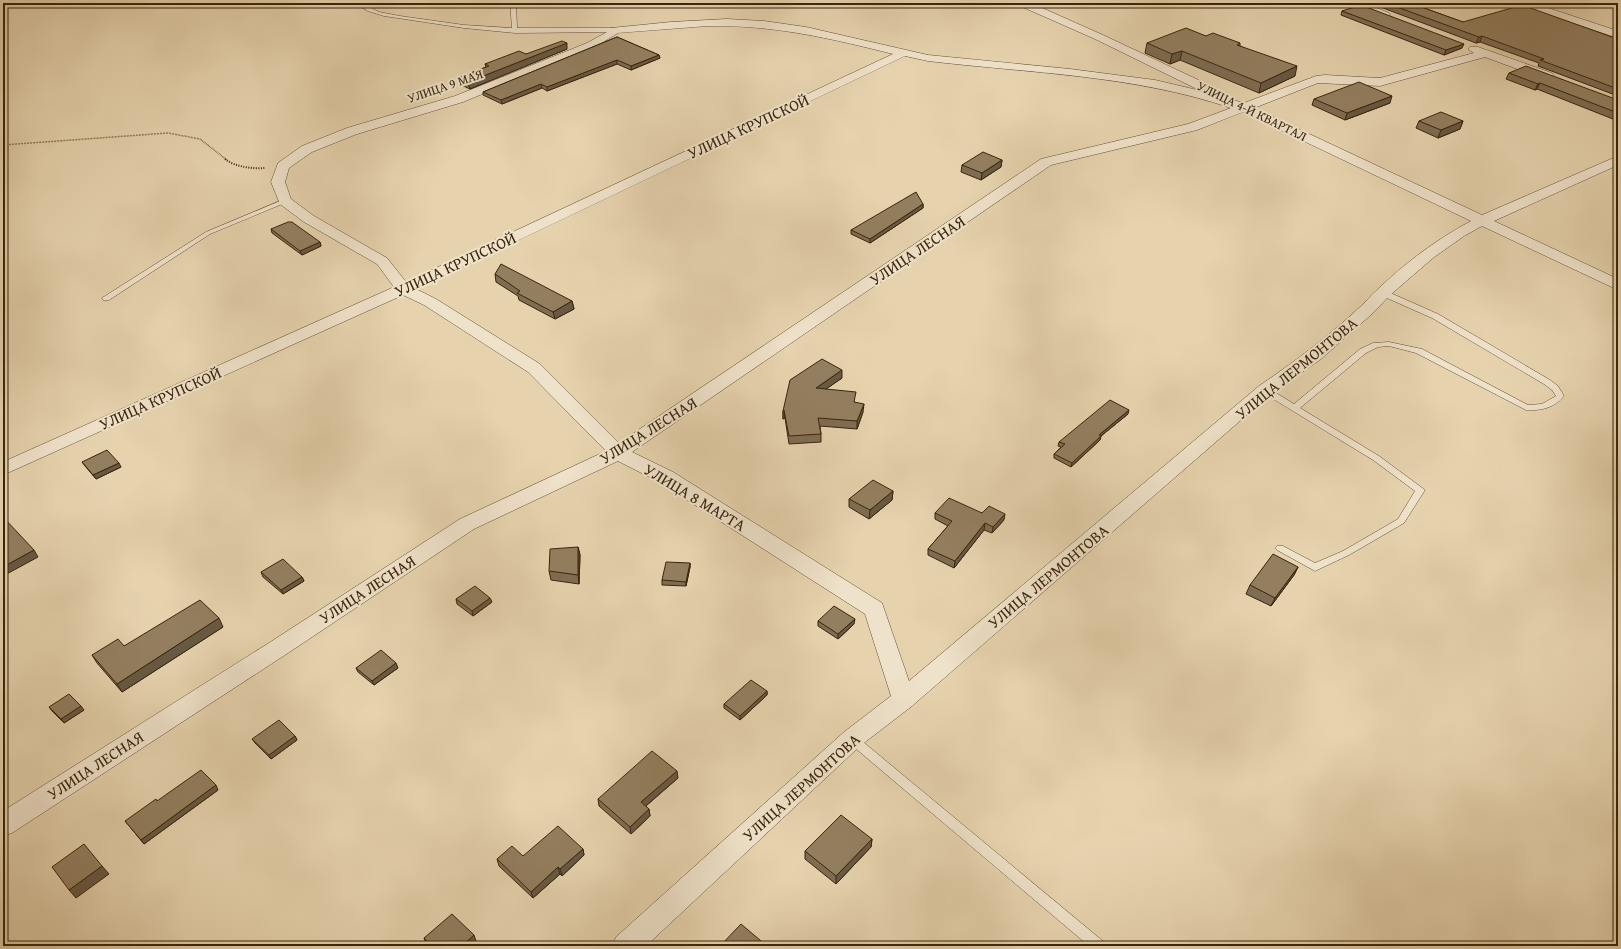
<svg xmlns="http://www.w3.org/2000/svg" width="1621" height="949" font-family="'Gentium Book Plus',serif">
<rect width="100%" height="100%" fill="#e6d3ae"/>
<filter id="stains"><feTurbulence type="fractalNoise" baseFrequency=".005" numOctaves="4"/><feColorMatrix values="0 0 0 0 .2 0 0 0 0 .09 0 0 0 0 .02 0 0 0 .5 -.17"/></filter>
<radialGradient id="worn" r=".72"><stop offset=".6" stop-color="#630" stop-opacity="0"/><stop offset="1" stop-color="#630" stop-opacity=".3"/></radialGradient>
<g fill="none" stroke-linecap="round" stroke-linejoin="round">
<defs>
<path id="lane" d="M355 3H361L379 12 400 16 464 25 512 28 510 3H516L517 28H615L618 30 615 32 515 33 464 28 384 16 368 11Z
M285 199 288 201 287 202 210 234 109 300H103L102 298 206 232Z
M1380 291H1386L1438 314 1550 380 1558 386 1564 396C1555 408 1540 411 1526 410L1416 353 1389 346 1378 347 1366 353 1300 408 1379 456 1425 490 1404 523 1349 555 1315 571 1277 550 1275 548 1277 546H1283L1315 563 1343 551 1398 519 1415 491 1373 460 1262 392 1261 390 1262 388H1268L1294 404 1360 349 1373 343 1389 342 1422 349 1528 405 1542 404 1556 396 1552 390 1544 384 1432 318 1380 295Z
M852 734 856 736 1104 942 1105 946H1089L848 742 846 739 848 736Z"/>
<path id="street" d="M1017 3H1031L1103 35 1209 85 1211 88 1209 91H1201L1095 39 1018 5Z
M1350 3H1364L1389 13 1390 15 1389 17H1381L1351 5Z
M1518 3H1533L1618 31V38L1519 5Z
M727 19 764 21 806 27 928 55 1070 69 1155 80 1193 89 1244 103 1316 76 1325 75 1380 78 1474 53 1468 49 1470 47H1478L1552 73 1554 76 1552 79H1544L1485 57 1380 86 1318 83 1254 108 1482 215 1618 156V165L1494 221 1618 279V290L1482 226 1464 236 1433 258 1389 296 1373 313 1321 359 1271 394 912 706 860 746 646 946H612L616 937 844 732 891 696 865 614 659 482 618 461 474 529 288 653 12 833 3 836V811L272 641 460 519 606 451 528 372 424 305 403 295 3 475V462L394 287 377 264 304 222 280 204 271 182 278 163 302 146 347 128 455 96 587 43 607 32 611 28 671 22ZM708 26C774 25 829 38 893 54L406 282 387 258 314 216 291 199 285 182 289 168 312 152 357 134 463 102 595 47 618 33ZM905 56 928 61C1029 73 1134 75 1231 108L1188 124 1041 159 619 443 540 364 436 299 416 289ZM1243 112 1471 221C1437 239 1405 263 1377 290 1371 295 1366 302 1360 307 1328 337 1294 362 1259 386L909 681 882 603 673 472 632 452 1051 165 1197 130Z"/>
</defs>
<use href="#lane" stroke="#645034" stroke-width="1"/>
<use href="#street" stroke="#645034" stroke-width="1"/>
<path stroke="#39250b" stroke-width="1.5" stroke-dasharray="0.5 1" stroke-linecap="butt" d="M3 145 168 133 200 139 227 160"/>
<path stroke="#39250b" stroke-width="2" stroke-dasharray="1 1.5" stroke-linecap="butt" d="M225 159C235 167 253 169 265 168"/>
<use href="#lane" fill="#efe2ca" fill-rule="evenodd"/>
<use href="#street" fill="#efe2ca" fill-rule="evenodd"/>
</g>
<path fill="#7e6d53" stroke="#39250b" d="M1376 3H1410L1463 22 1618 38V96L1538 66 1539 63 1480 42 1476 43 1375 5Z
M1342 11 1462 48 1444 55 1341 15Z
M1206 36 1240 43V46L1295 76 1259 93 1180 60 1170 64 1145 53 1147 43Z
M617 37 659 55 660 58 631 70 617 64 547 91 542 88 502 104 483 95V92Z
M567 49 470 89 459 84 458 78 486 67 485 64 526 54Z
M1509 73 1618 100V121L1537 89 1535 90 1506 79Z
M1314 99 1390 103 1345 120 1312 105Z
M1419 121H1463L1460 129 1438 138 1416 128Z
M1002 160 1001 167 981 180 961 172 962 165Z
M923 204V208L870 243 851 234V230Z
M271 229 320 242 321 246 302 255 272 233Z
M495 274 572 301 574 309 555 319 519 300 518 296 496 282Z
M842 378 826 389 855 402 863 412 857 429 820 426 821 434V442L789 444 785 418 783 419V411Z
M1128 414 1101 436 1100 440 1071 467 1054 458V454L1061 447 1058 446 1059 442Z
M82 462 121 467 96 479 85 466Z
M893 491 892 500 869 519 849 507V499Z
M935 513H982L1004 520 992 533 984 530 954 568 928 555V549L948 526 935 519Z
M578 547 580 555 579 584 551 580 549 571Z
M690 563V567L686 586 662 585V580Z
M1298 567 1294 575 1271 606 1246 594 1250 585Z
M261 572 302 577 304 581 283 594 263 577Z
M456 599 492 602 473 616 457 604Z
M818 621 854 624 838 639 818 626Z
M223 627 122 692 97 663 92 655 124 646Z
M356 668H398L374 685 358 672Z
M767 691V695L740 720 724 708V704Z
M49 707 84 710 64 723 52 711Z
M295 736 297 740 271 759 255 743 252 739Z
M678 778 646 806 649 809 650 816 631 834 599 806 598 799Z
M218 790 144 844 125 821Z
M872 839 871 847 836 884 805 859V851Z
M583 849 584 855 562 876 560 874 533 898 499 866 497 859Z
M424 938 477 944 474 946H427Z"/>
<path fill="#675943" stroke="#39250b" d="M1482 36 1480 42 1476 43 1479 37Z
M567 43V49L470 89 468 82Z
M1464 44 1462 48 1444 55 1446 50Z
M1182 51 1180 60 1170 64 1172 54Z
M659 55 660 58 631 70V66Z
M617 60V64L547 91V87Z
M1297 66 1295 76 1259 93 1261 83Z
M1540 83 1537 89 1535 90 1538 84Z
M541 84 542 88 502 104 501 100Z
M1392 96 1390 103 1345 120 1347 113Z
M1463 121 1460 129 1438 138 1441 130Z
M1002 160 1001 167 981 180 982 173Z
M923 204V208L870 243V239Z
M320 242 321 246 302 255 300 251Z
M572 301 574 309 555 319 553 312Z
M842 370V378L816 396V388Z
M864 404 863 412 857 429V421Z
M784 410 785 418 783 419V411Z
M1129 410 1128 414 1101 436 1100 440 1071 467 1072 463 1099 435Z
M119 463 121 467 96 479 93 475Z
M893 491 892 500 869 519 870 510Z
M1005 514 1004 520 992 533 993 527Z
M985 523 984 530 954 568 955 561Z
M578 547 580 555 579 584 578 575Z
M34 550 38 557 3 576V567Z
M690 563V567L686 586V582Z
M1298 567 1294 575 1271 606 1275 598Z
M302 577 304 581 283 594 281 590Z
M490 598 492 602 473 616 472 611Z
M219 618 223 627 122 692 117 684Z
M855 619 854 624 838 639V634Z
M396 663 398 668 374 685 372 681Z
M767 691V695L740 720V716Z
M81 706 84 710 64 723 61 719Z
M295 736 297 740 271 759 269 755Z
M677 771 678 778 642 809 641 802Z
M216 785 218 790 144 844 141 840Z
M649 809 650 816 631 834 630 827Z
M872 839 871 847 836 884V876Z
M583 849 584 855 562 876 560 869Z
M102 866 109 874 76 898 69 890Z
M558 867 560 874 533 898 531 892Z
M474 935 477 944 474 946H462Z"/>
<path fill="#937f60" stroke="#39250b" d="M1386 3H1410L1463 22 1522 5 1612 37 1614 36 1618 38V89L1540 60 1544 59 1482 36 1479 37Z
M1361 5 1464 44 1446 50 1342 11Z
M1186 28 1206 36 1213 33 1240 43 1237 45 1297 66 1261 83 1182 51 1172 54 1147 43Z
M617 37 659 55 631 66 617 60 547 87 541 84 501 100 483 92Z
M562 41 567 43 468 82 458 78 489 66 485 64 519 51 526 54Z
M1526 66 1618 100V113L1540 83 1538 84 1509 73Z
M1359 82 1392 96 1347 113 1314 99Z
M1441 112 1463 121 1441 130 1419 121Z
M983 152 1002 160 982 173 962 165Z
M916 192 923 204 870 239 851 230Z
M288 222H292L320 242 300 251 271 229Z
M501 264 572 301 553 312 517 293 520 291 495 274Z
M822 359 842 370 816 388 856 392 854 402 864 404 857 421 818 418 821 434 789 436 784 410 783 411 790 380Z
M1110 400 1129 410 1099 435 1101 436 1072 463 1054 454 1065 444 1059 442Z
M107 450 119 463 93 475 82 462Z
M873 480 893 491 870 510 849 499Z
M949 498 982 513 989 506 1005 514 993 527 985 523 955 561 928 549 952 521 935 513Z
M3 517 34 550 3 567Z
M578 547V575L549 571 550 549Z
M1273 554 1298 567 1275 598 1250 585Z
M283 559 302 577 281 590 261 572Z
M666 562 690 563 686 582 662 580Z
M475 586 490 598 472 611 456 599Z
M200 600 219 618 117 684 92 655 118 639 124 646Z
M834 606 855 619 838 634 818 621Z
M381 650 396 663 372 681 356 668Z
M751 680 767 691 740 716 724 704Z
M69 694 81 706 61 719 49 707Z
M279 720 295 736 269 755 252 739Z
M652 751 677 771 641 802 649 809 630 827 598 799Z
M201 770 216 785 141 840 125 821 156 799 157 801Z
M841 815 872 839 836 876 805 851Z
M558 826 583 849 560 869 558 867 531 892 497 859 512 846 523 856Z
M84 844 102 866 69 890 52 867Z
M452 914 474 935 462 946H431L424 938Z
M741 924 767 946H723L721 945Z"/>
<g text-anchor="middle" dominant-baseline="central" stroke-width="4" stroke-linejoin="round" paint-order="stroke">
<g font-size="13" fill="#39250b" stroke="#efe2ca">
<text transform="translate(445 86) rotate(-19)">УЛИЦА 9 МАЯ</text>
<text transform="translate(1252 111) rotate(26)">УЛИЦА 4-Й КВАРТАЛ</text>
</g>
<g font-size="16" fill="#39250b" stroke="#efe2ca">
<text transform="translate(748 126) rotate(-25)">УЛИЦА КРУПСКОЙ</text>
<text transform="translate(917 250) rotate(-34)">УЛИЦА ЛЕСНАЯ</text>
<text transform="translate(455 264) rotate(-25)">УЛИЦА КРУПСКОЙ</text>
<text transform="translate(1296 368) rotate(-39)">УЛИЦА ЛЕРМОНТОВА</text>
<text transform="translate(160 398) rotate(-24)">УЛИЦА КРУПСКОЙ</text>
<text transform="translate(648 430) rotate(-32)">УЛИЦА ЛЕСНАЯ</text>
<text transform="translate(695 497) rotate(31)">УЛИЦА 8 МАРТА</text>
<text transform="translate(1048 576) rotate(-40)">УЛИЦА ЛЕРМОНТОВА</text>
<text transform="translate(367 589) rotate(-33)">УЛИЦА ЛЕСНАЯ</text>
<text transform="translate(95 765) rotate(-33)">УЛИЦА ЛЕСНАЯ</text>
<text transform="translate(801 787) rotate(-42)">УЛИЦА ЛЕРМОНТОВА</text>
</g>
</g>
<rect width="1621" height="949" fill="none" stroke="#e6d3ae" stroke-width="16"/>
<rect x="4" y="4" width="1613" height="941" fill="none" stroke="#39250b" stroke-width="2"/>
<rect x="8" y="8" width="1605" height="933" fill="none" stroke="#39250b"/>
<rect width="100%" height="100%" filter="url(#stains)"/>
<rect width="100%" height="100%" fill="url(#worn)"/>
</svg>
